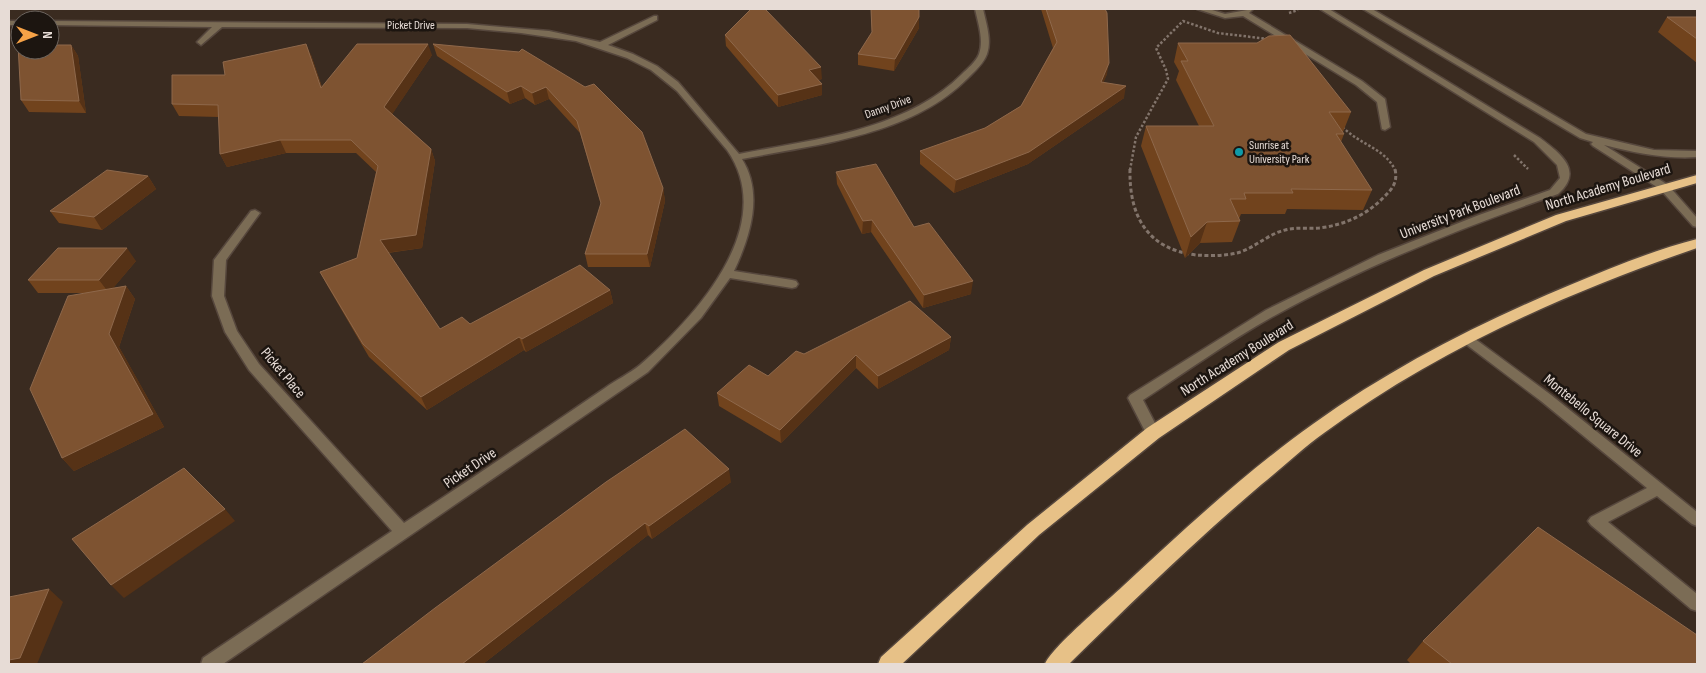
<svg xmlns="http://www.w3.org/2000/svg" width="1706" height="673" font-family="'Sofia Sans Condensed',sans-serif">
<rect width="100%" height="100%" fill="#3a2b20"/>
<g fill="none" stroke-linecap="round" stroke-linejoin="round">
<defs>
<path id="minor" d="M975 9H983C986 23 992 40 987 54 984 63 975 71 968 78 911 136 818 144 742 159 764 194 750 237 734 271L792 280 796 281 798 284 796 287 792 288 730 278 701 318 648 372 223 664H201L203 658 392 531 249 370 225 332 212 296 214 260 251 211 255 210 260 213 226 260 224 296 237 331 259 364 404 523C447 495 490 466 533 437 557 421 581 404 605 388 616 380 629 374 640 365 694 318 780 226 727 150L677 91 651 70 627 58 576 41 521 33 467 28 222 27 201 45 197 42 212 27 50 25V21L467 24 549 31 600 42 654 16H657V20L608 45 633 54 657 66 678 82 739 154C814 139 905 131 962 74 967 69 976 62 979 54 984 40 978 23 975 9Z
M1197 9H1209L1225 14 1253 9 1249 13 1362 81 1385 99 1390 127 1385 130 1382 129 1377 102 1356 85 1243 16 1225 18Z
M1320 9H1329L1540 138C1561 154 1584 171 1558 194 1461 228 1364 266 1274 316 1229 341 1186 372 1143 400L1160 433 1158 437 1153 438 1148 437 1128 398 1130 395 1266 310 1378 255 1479 215 1550 190 1560 178 1557 165 1534 142Z
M1363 9H1372L1586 134 1654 150 1697 151V157C1665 159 1635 153 1604 145L1668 185 1697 218V227L1693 226 1660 189 1593 146 1591 144 1593 142 1580 138Z
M9 21H20V25H9Z
M1467 335 1471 336 1551 395 1697 512V526L1692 524 1657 496 1608 522 1697 594V611L1691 609 1591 525 1588 521 1591 517 1647 488 1541 401 1463 342 1461 339 1463 336Z"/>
<path id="highway" d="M1697 175V183L1566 221 1434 276 1289 350 1159 438 1039 535 902 664H878L881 657 1027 525 1147 428 1279 342 1424 270 1556 215Z
M1697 239V248C1566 293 1437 350 1324 433 1303 448 1283 467 1262 484 1195 541 1132 602 1069 664H1045C1051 648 1107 601 1123 586 1182 531 1247 471 1313 424 1392 367 1481 322 1570 285 1611 268 1654 250 1697 239Z"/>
</defs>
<use href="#minor" stroke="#56473d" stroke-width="3"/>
<use href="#highway" stroke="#56473d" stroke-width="3"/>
<path stroke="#82746b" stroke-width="2.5" stroke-dasharray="2.5 2" stroke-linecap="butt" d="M1289 13 1298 10
M1514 155 1528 169
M1130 170 1136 137 1168 79 1166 70 1156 48 1183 21 1218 33 1268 39 1310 65 1301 71 1310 81 1335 98 1337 106 1333 114C1349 144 1383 144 1395 170"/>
<path stroke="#82746b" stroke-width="3" stroke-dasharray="4 2.5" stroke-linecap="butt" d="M1130 169C1129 216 1147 249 1196 255 1209 256 1224 256 1237 253 1255 248 1268 234 1285 230 1296 227 1308 229 1319 228 1344 225 1365 216 1383 198 1392 189 1398 183 1395 169"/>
<use href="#minor" fill="#7b6c55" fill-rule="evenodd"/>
<use href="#highway" fill="#e7c187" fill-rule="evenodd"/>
</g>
<path fill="#71431d" d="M871 9H919V28L894 71 858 65V54L872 33Z
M1041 9H1105L1107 74 1103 82 1124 98 1028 164 954 193 920 164V151L985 128 1021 106 1053 48Z
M1667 17H1697V63L1658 32Z
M725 35 822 79 818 80 822 84V95L778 107 726 46Z
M1178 43 1351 112 1343 132 1344 134 1341 142 1372 190 1363 210 1287 209 1285 214H1241L1239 219 1240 221 1232 242 1200 243 1185 258 1141 146 1146 126H1199L1176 80 1179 71 1174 62Z
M433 44 519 52 663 188 665 201 650 267H588L585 254 601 205 580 133 549 99 535 105 525 98 510 104 437 56Z
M71 45 78 56 86 113 29 112 21 100Z
M311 55 322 87 432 55 392 114 431 149 435 161 422 248 388 253 440 329 470 324 610 290 613 303 526 352 524 350 427 410 369 357 327 285 320 272 357 258 376 172 356 153H286L227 167 220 154 219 117 179 116 172 104 225 75Z
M836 172 914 227 971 294 923 308 871 232 862 234 837 184Z
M148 176 156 189 102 230 59 223 50 211Z
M136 261 113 288 126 286 135 299 119 347 164 427 74 471 62 458 85 293H38L28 280Z
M951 337 949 350 878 389 856 368 781 443 719 406 717 393 768 376 804 354Z
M606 482H731L652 539 648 535 483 664H362Z
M1423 641 1697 664H1411L1407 660Z"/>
<path fill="#563216" d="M919 17V28L894 71 895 59Z
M306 44 311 55 326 100 321 88Z
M428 44 432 55 389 119 384 107Z
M71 45 78 56 86 113 79 101Z
M1109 63 1107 74 1099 94 1101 82Z
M821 67 822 79 809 82V70Z
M822 84V95L778 107V95Z
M521 86 525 98 510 104 507 92Z
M1126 86 1124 98 1028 164 954 193 956 180Z
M546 87 549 99 535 105 532 93Z
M280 140 286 153 227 167 220 154Z
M431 149 435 161 422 248 385 253 380 240Z
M148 176 156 189 102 230 94 217Z
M663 188 665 201 650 267 647 254Z
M872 220 871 232 862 234 863 221Z
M1207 222 1200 243 1185 258 1191 237Z
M127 248 136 261 109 293 99 280Z
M973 281 971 294 923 308 924 295Z
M126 286 135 299 119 347 164 427 74 471 62 458Z
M610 290 613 303 526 352 522 339Z
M519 337 524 350 427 410 421 397Z
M951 337 949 350 878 389V376Z
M856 355V368L781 443 780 430Z
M729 469 731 482 652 539 649 526Z
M225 509 235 521 124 598 111 585Z
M645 523 648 535 483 664H462Z
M49 589 63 602 37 664H9V660Z"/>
<path fill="#7e5331" stroke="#8e684b" d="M751 9H765L821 67 809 70 822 84 778 95 725 35Z
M871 9H919V17L895 59 858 54 872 32Z
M1046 9H1105L1107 13 1109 63 1101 82 1126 86 1029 152 956 180 920 151 985 128 1021 106 1057 42Z
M1667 17H1697V39Z
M1290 35 1351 112H1329L1344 134H1336L1372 190 1291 189 1293 193H1244L1246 199H1230L1240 221 1207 222 1191 237 1146 126H1214L1181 61H1188L1178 43H1257L1269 36Z
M306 44 321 88 357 44H428L384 107 431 149 416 235 380 240 440 329 462 317 470 324 580 265 610 290 522 339 519 337 421 397 363 344 320 272 357 258 378 166 351 140H280L220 154 218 105 172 104V75H225L223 62Z
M433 44 519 52 522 49 585 87 594 84 642 132 663 188 647 254H585L601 203 577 121 546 87 532 93 521 86 507 92Z
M18 45H20V50H50V45H71L79 101 21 100Z
M876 164 914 227 929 223 973 281 924 295 872 220 863 221 836 172Z
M107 170 148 176 94 217 50 211Z
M58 248H127L99 280H28Z
M126 286 109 334 153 414 62 458 30 389 68 296Z
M910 301 951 337 878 376 856 355 780 430 717 393 749 365 768 376 796 351 804 354Z
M685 429 729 469 649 526 645 523 462 664H362L435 608 606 482Z
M184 468 225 509 111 585 72 539Z
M1538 527 1697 635V664H1452L1423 641Z
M49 589 20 658 9 660V597Z"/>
<circle fill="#0f9aa8" stroke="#1c1510" stroke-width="2" cx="1239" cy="152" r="5"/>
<g text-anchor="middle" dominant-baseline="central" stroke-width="5" stroke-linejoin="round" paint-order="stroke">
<g font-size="12" fill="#e7dcd6" stroke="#1c1510">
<text x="411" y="25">Picket Drive</text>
<text transform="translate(888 107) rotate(-20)">Danny Drive</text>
</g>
<g font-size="12" fill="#e7dcd6" stroke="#1c1510" text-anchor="start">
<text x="1249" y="145">Sunrise at<tspan x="1249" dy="14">University Park</tspan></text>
</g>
<g font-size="15" fill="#e7dcd6" stroke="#1c1510">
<text transform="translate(1608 187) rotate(-17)">North Academy Boulevard</text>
<text transform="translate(1460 212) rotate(-21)">University Park Boulevard</text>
<text transform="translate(1237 358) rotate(-32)">North Academy Boulevard</text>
<text transform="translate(283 373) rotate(50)">Picket Place</text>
<text transform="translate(1593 416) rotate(39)">Montebello Square Drive</text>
<text transform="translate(470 468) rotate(-34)">Picket Drive</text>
</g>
</g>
<rect width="1706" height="673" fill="none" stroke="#e7dcd6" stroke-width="20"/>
<g transform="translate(35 35) rotate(90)"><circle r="24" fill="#1c1510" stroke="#6d655f"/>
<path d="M0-4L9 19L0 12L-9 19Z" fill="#f6a247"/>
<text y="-8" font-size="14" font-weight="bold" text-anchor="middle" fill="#e7dcd6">N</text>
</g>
</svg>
